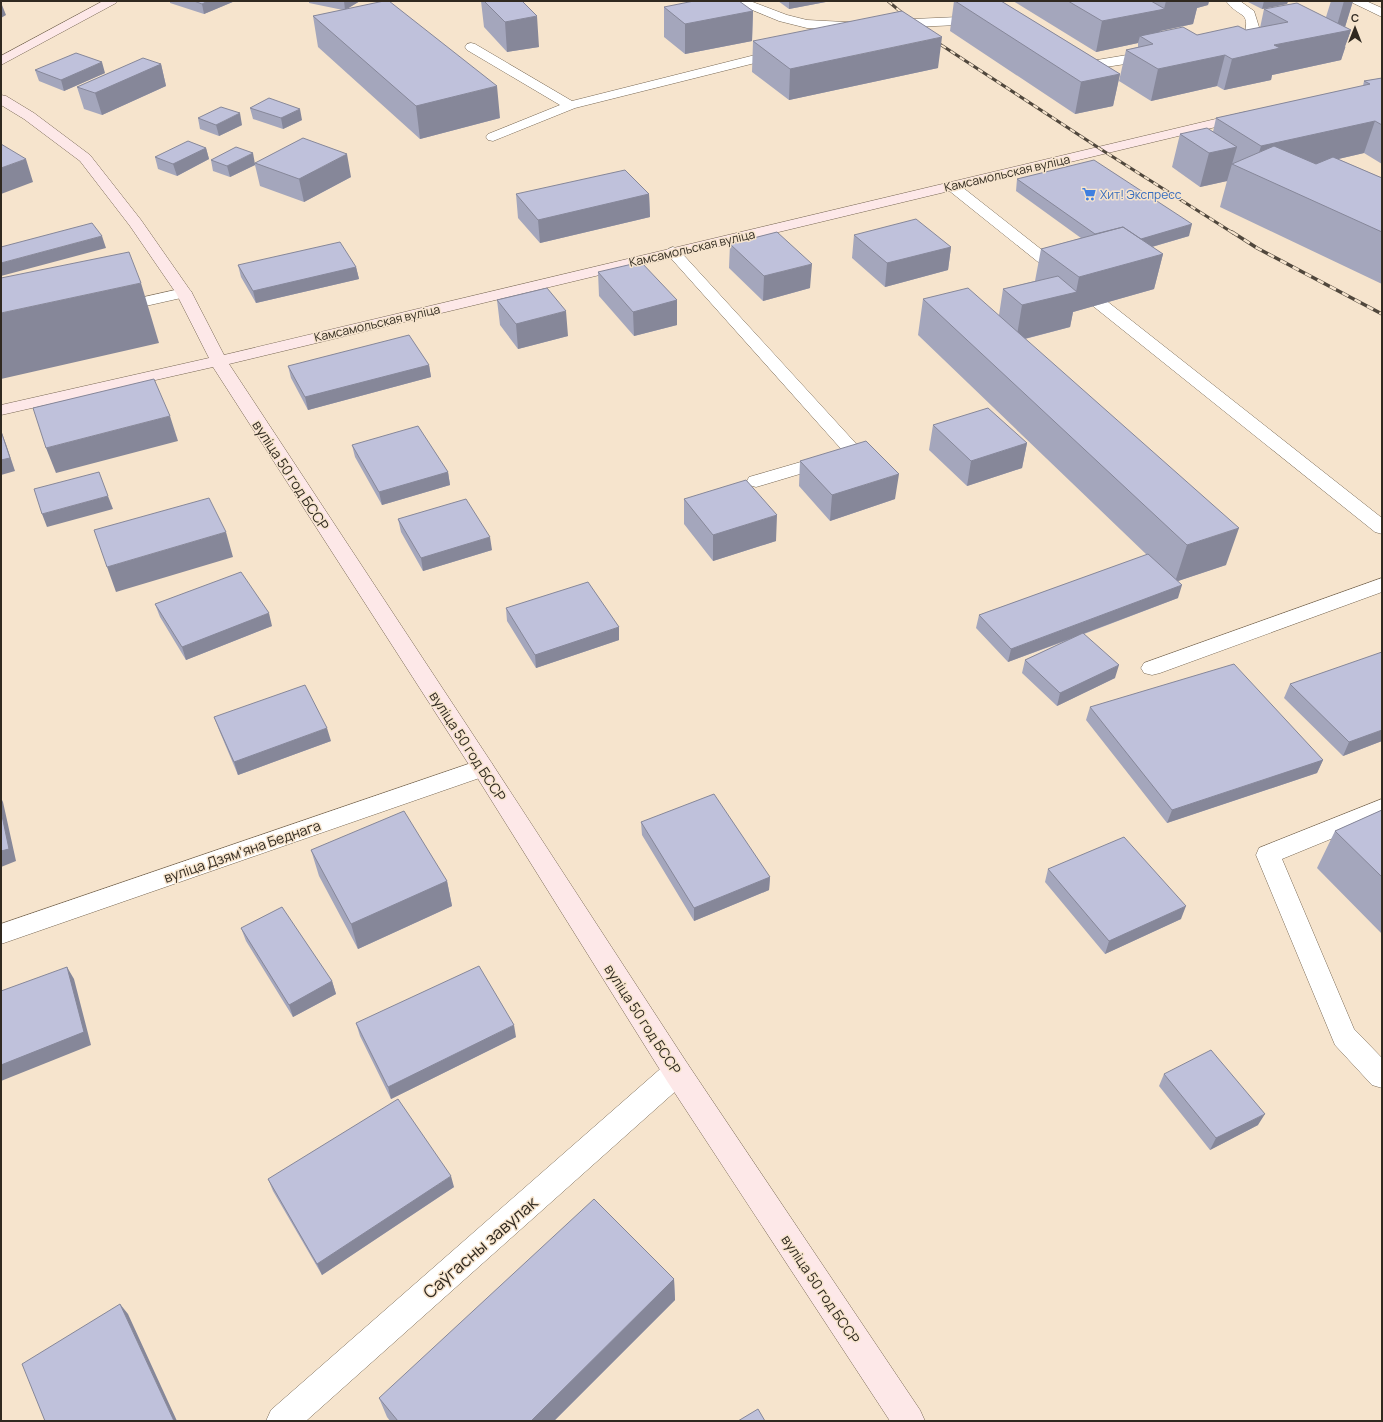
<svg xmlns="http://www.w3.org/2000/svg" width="1383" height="1422" font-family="Manrope,sans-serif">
<rect width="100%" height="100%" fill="#f6e4cd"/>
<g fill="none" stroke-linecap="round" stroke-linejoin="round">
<defs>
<path id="service" d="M733 1H750L787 15 807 20 845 22 981 16 985 17 987 20 985 23 981 24 845 30 807 28 779 21 735 3Z
M1226 1H1240L1254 11 1259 27 1252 46 1244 50 1234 52 1230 51 1228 48 1230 45 1242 41C1253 9 1240 20 1226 1Z
M471 43 475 44 572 101 763 53 781 47 785 48 787 51 785 54 771 59 575 108 493 141 488 140 486 137 488 134 560 105 467 50 465 47 467 44Z
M1154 52 1158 53 1160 56 1158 59 1073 72 1069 71 1067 68 1069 65 1073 64 1139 53Z
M952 182 957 183 1382 518V534L1375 532 947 189 945 186 947 183Z
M673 247 678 249 860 448 863 452 860 456 763 485 756 487 749 485 747 481 749 477 842 450 668 255 665 252 668 249Z
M184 288 190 290 192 293 190 296 119 312 113 310 111 307 113 304Z
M1382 578V592L1160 673 1152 675 1144 673 1141 668 1144 663Z
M1382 799V818L1282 859 1354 1029 1382 1058V1088L1372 1085 1335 1045 1256 855 1259 848Z"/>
<path id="minor" d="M1351 1H1366L1382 8V17L1353 3Z
M483 759 491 762 494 768 491 774 1 944V924Z
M677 1060 687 1063 691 1072 687 1081 306 1421H266L271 1410 667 1063Z"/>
<path id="secondary" d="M103 1H118L116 3 1 65V56Z
M1 95 6 96 34 113 90 155 141 220 192 293 224 355 1245 112 1250 113 1252 116 1250 119 1245 120 229 364 491 762 687 1063 920 1410 925 1421H890L667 1081 475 774 213 367 1 415V405L209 358 176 293 130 226 80 161 24 119 1 105Z"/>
</defs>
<use href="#service" stroke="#786854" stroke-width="1"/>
<use href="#minor" stroke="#786854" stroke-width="1"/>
<use href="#secondary" stroke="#786854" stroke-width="1"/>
<use href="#service" fill="#fff" fill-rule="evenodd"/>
<use href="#minor" fill="#fff" fill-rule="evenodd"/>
<use href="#secondary" fill="#fde8e8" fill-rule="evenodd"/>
<defs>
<path id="rail-far1" d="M888 1 908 18
M932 39 1102 150 1233 233"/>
<path id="rail" d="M1232 232 1257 248 1382 314"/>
</defs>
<use href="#rail-far1" stroke="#50473c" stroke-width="3"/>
<use href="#rail" stroke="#50473c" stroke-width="3.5"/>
<use href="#rail-far1" stroke="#f6e4cd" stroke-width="2" stroke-dasharray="5.5" stroke-linecap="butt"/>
<use href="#rail" stroke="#f6e4cd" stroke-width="2.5" stroke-dasharray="7" stroke-linecap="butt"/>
</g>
<path fill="#a4a6bc" d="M170 1H235L204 14 170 3Z
M309 1H360L347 9 500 118 420 139 318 47 313 16 343 10 309 3Z
M481 1H522L539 47 507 52 484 27Z
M778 1H831L789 9Z
M954 1H1001L1120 74 1113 106 1075 114 950 31Z
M1013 1H1209L1208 5 1197 8 1193 24 1160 31 1159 32 1197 35 1246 30 1260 28 1264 9 1326 17 1331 1H1353L1345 27 1351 30 1341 60 1272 75 1271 80 1224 90 1217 86 1151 101 1119 81 1126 50 1138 47V43L1096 52Z
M1246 1H1288L1287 4 1262 9Z
M664 7 753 11 752 41 685 54 664 37Z
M753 41 938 68 789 100 752 72Z
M161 64 166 86 102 115 84 109 77 87Z
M35 70 105 73 64 91 39 81Z
M1382 78V164L1364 153 1338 159 1382 178V284L1220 207 1231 166 1227 181 1200 187 1172 167 1180 134 1213 132 1216 118 1363 86 1364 81Z
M250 108 302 120 283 129 253 119Z
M198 118 242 125 219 136 200 129Z
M206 148 209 159 177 176 158 169 155 157Z
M211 160 255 163 351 177 304 202 260 186 255 165 230 177 213 171Z
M1017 179 1189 236 1152 247 1163 254 1154 289 1073 312 1070 327 1025 339 1226 565 1178 581V598L1084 634 1115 678 1057 706 1022 673 1025 660 1071 639 1008 662 976 628 979 615 1147 555 918 335 923 299 999 315 1003 289 1035 281 1041 249 1081 238 1016 191Z
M516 194H649L650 217 540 243 518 218Z
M854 235 951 247 948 270 885 287 852 258Z
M730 244 810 288 763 301 729 268Z
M238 265 356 267 359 279 256 303 241 277Z
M598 272 677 300V325L634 336 599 296Z
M497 300 568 336 518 349 500 325Z
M429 365 431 377 308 410 291 378 288 366Z
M933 425 1027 443 1022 468 967 486 929 450Z
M352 445 448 472 450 485 382 505 355 457Z
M800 461 895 499 830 521 799 486Z
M684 499 776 541 713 561 684 524Z
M398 519 492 550 423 571 401 532Z
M155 604 272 626 186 660 160 617Z
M506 608 619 640 536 668 507 621Z
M1290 684 1382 741 1343 756 1284 698Z
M1090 707 1323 760 1317 773 1167 823 1086 720Z
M214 717 331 741 238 775 219 730Z
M1382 810V934L1317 868 1335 831Z
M641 822 770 877 769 890 694 921 642 835Z
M311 850 447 881 452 906 358 949 319 876Z
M1048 869 1181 919 1105 954 1045 882Z
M241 928 332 981 336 994 293 1017 246 941Z
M356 1023 516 1037 391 1099 360 1036Z
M1164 1074 1258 1125 1210 1150 1159 1086Z
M268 1179 454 1187 322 1275 273 1191Z
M674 1279 675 1300 554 1421H390L387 1417 379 1398Z"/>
<path fill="#868799" d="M208 1H235L204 14 202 4Z
M344 1H360L345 10Z
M789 1H831L789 9Z
M1166 1H1209L1208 5 1197 8 1193 24 1160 31 1158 39 1140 36 1138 43 1096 52 1102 21 1164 9Z
M1264 1H1288L1287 4 1262 9Z
M1344 1H1353L1345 27 1336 29Z
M2 5 6 15 1 18V6Z
M753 11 752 41 685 54V24Z
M537 16 539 47 507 52 505 22Z
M1351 30 1341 60 1272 75 1271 80 1224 90 1232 59 1274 45Z
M942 37 938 68 789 100 790 69Z
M1225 55 1217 86 1151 101 1158 69Z
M102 62 105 73 64 91 61 80Z
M161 64 166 86 102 115 95 93Z
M1120 74 1113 106 1075 114 1081 82Z
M497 86 500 118 420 139 416 106Z
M300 109 302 120 283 129 281 118Z
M240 113 242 125 219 136 216 125Z
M1375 121 1364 153 1261 177 1253 173 1261 146Z
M1237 147 1227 181 1200 187 1209 153Z
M206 148 209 159 177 176 173 164Z
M253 153 255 164V163V165L230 177 227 166Z
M347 154 351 177 304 202 299 179Z
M26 159 33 182 1 194V168Z
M649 194 650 217 540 243 538 220Z
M1192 224 1189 236 1110 259 1112 247Z
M102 236 106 248 1 276V263Z
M951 247 948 270 885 287 887 263Z
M1163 254 1154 289 1073 312 1070 327 1016 341 1022 305 1076 292 1079 277Z
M812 264 810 288 763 301 764 276Z
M356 267 359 279 256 303 253 291Z
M141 283 159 343 1 379V313Z
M677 300V325L634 336 633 312Z
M566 311 568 336 518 349 516 324Z
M429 365 431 377 308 410 305 397Z
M170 416 178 441 56 473 46 448Z
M1 431 6 444 15 471 1 475Z
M1027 443 1022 468 967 486 971 461Z
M448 472 450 485 382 505 379 492Z
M899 474 895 499 830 521 832 495Z
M108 496 113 509 47 527 42 514Z
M777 515 776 541 713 561V535Z
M1239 528 1226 565 1175 582 1187 545Z
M226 532 233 557 116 592 107 567Z
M490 537 492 550 423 571 421 558Z
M1182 585 1178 598 1008 662 1011 649Z
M269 613 272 626 186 660 182 647Z
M619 627V640L536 668 535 655Z
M1119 665 1115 678 1057 706 1060 693Z
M327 728 331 741 238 775 234 762Z
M1382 730V741L1343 756 1349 742Z
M1323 760 1317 773 1167 823 1172 810Z
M1 798 3 802 16 861 1 867Z
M770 877 769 890 694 921V908Z
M447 881 452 906 358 949 351 924Z
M1186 906 1181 919 1105 954 1109 941Z
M67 967 74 979 91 1045 1 1081V1065Z
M332 981 336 994 293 1017 289 1005Z
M514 1025 516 1037 391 1099 388 1087Z
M1265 1114 1258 1125 1210 1150 1216 1138Z
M451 1176 454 1187 322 1275 317 1264Z
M674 1279 675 1300 554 1421H531Z
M120 1304 128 1314 177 1421H174Z"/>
<path fill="#bfc1db" stroke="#868799" d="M194 1H208L202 4Z
M384 1H389L497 86 416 106 313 16Z
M484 1H522L537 16 505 22Z
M694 1H739L753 11 685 24 664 7Z
M955 1H1001L1120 74 1081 82Z
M1068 1H1151L1165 9 1102 21Z
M1297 3 1351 30 1274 45 1280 48 1232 59 1225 55 1158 69 1126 50 1153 44 1140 36 1183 27 1197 35 1238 26 1246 30 1288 22 1264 9Z
M902 11 942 37 790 69 753 41Z
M76 53 102 62 61 80 35 70Z
M143 58 161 64 95 93 77 87Z
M1382 78V125L1375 121 1261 146 1216 118 1370 84 1364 81Z
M269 98 300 109 281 118 250 108Z
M221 107 240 113 216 125 198 118Z
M1207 128 1237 147 1209 153 1180 134Z
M303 138 347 154 299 179 255 163Z
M188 141 206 148 173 164 155 157Z
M1 144 26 159 1 168Z
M1274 146 1316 164 1333 157 1382 178V232L1232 164Z
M236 147 253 153 227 166 211 160Z
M1094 160 1192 224 1141 239 1123 227 1095 234 1017 179Z
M625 170 649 194 538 220 516 194Z
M916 219 951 247 887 263 854 235Z
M92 223 102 236 1 263V247Z
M1123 227 1163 254 1079 277 1041 249Z
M777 232 812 264 764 276 730 244Z
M340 242 356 267 253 291 238 265Z
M129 252 141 283 1 313V278Z
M641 262 677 300 633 312 598 272Z
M1058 276 1077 292 1022 305 1003 289Z
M547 288 566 311 516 324 497 300Z
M968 288 1239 528 1187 545 923 299Z
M409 335 429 365 305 397 288 366Z
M154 379 170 416 46 448 33 408Z
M988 408 1027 443 971 461 933 425Z
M418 426 448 472 379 492 352 445Z
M1 431 10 458 1 460Z
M866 441 899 474 832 495 800 461Z
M99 472 108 496 42 514 34 489Z
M746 480 777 515 713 535 684 499Z
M209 498 226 532 107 567 94 530Z
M466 499 490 537 421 558 398 519Z
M1148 554 1182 585 1011 649 979 615Z
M241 572 269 613 182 647 155 604Z
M588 582 619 627 535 655 506 608Z
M1083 633 1119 665 1060 693 1025 660Z
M1382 652V730L1349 742 1290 684Z
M1234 664 1323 760 1172 810 1090 707Z
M305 685 327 728 234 762 214 717Z
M714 794 770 877 694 908 641 822Z
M1382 810V877L1335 831Z
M1 811 9 849 1 851Z
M404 811 447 881 351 924 311 850Z
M1124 837 1186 906 1109 941 1048 869Z
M282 907 332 981 289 1005 241 928Z
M479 966 514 1025 388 1087 356 1023Z
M67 967 84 1032 1 1065V991Z
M1211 1050 1265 1114 1216 1138 1164 1074Z
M398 1099 451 1176 317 1264 268 1179Z
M594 1199 674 1279 531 1421H398L379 1398Z
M120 1304 174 1421H45L22 1364Z
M758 1409 765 1421H738Z"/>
<defs>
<symbol id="supermarket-bare" viewBox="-9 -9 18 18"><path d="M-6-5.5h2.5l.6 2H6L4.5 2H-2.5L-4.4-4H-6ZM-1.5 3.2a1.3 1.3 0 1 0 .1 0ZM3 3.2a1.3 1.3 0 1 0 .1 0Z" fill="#3f7fe0" stroke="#f6e4cd" stroke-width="2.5" paint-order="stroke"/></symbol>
</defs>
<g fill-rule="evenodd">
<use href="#supermarket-bare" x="1079" y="184" width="20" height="20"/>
</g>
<g text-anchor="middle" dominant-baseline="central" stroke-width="3" stroke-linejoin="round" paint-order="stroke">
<g font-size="12" fill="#302920" stroke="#f6e4cd">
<text transform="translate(1007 173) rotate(-13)">Камсамольская вуліца</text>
<text transform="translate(692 248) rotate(-13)">Камсамольская вуліца</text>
<text transform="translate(377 323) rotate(-13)">Камсамольская вуліца</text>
</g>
<g font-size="12" fill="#366cbe" stroke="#f6e4cd" text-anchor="start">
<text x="1100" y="194">Хит! Экспресс</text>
</g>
<g font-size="14" fill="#302920" stroke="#f6e4cd">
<text transform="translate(291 475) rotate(57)">вуліца 50 год БССР</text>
<text transform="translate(468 746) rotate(57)">вуліца 50 год БССР</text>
<text transform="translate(242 851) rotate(-19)">вуліца Дзямʼяна Беднага</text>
<text transform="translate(643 1019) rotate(57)">вуліца 50 год БССР</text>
<text transform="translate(821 1289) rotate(56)">вуліца 50 год БССР</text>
</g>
<g font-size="17" fill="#302920" stroke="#f6e4cd">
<text transform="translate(480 1247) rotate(-41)">Саўгасны завулак</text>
</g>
</g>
<rect width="1383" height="1422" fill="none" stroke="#302920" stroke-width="4"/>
<g transform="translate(1355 28)" stroke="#f6e4cd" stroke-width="3" paint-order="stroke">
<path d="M0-3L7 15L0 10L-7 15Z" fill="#302920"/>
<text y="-6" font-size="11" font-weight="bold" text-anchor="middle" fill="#302920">С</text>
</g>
</svg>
